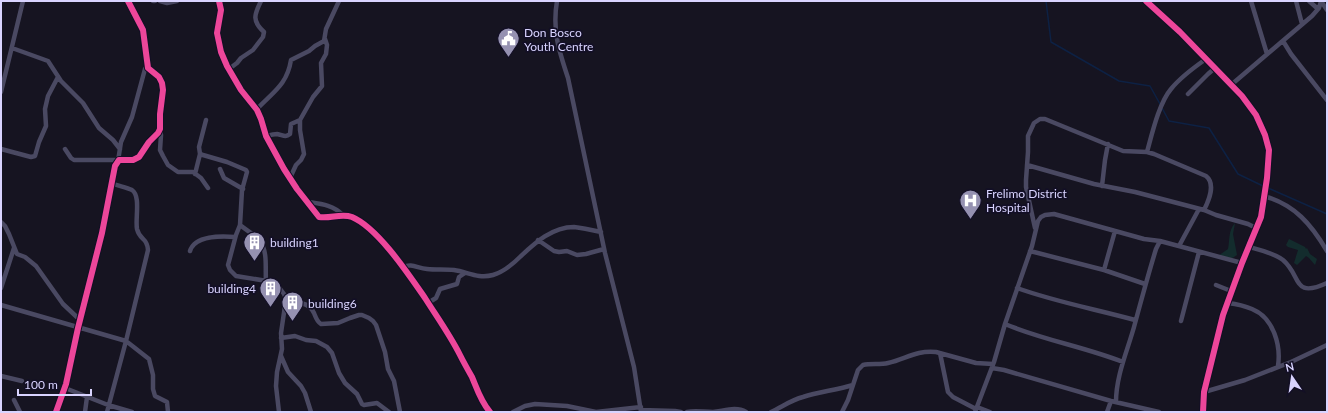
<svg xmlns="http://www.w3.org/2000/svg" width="1328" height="413" font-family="Lato,sans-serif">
<rect width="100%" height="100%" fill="#161421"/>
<path fill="#132c2d" d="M1235 223 1233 234 1237 255 1231 259 1218 256 1228 249C1230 240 1228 231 1235 223Z
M1289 239 1305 247 1306 249 1307 248 1310 254 1317 259 1315 265 1309 258 1306 256 1297 265 1294 263 1298 250 1288 247 1286 245Z"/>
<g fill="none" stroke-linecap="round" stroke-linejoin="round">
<path stroke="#0d2144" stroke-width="1.5" d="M1046 1 1051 42 1119 81 1150 86 1160 104
M1162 108 1169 121 1209 128 1238 174 1263 186
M1268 188 1327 214"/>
<path stroke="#4a4962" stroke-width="4.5" d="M153 1H155
M160 1 167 3 177 1
M219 1 221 10 217 33 221 52 227 66 241 90 257 110 261 119 266 136 284 169 297 189 319 217C330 219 341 213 352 217 378 228 409 275 425 298 437 317 450 335 460 355 464 363 468 370 472 377 477 389 481 402 490 412
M557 1C552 30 559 51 568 78L605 253 634 367 641 412
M1251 1 1267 54
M1296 1 1302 24
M1309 1 1318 9
M1321 1 1327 10
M1283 41 1291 54 1327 100
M12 48 48 61 61 81 83 103 99 128 113 140 120 149
M229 69 237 63 241 58 253 50 263 37 264 32C252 21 254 15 261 1
M1231 85 1312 16 1319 8 1321 1
M1 92 23 1
M1188 94 1208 74 1215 68
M257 109C273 92 287 85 291 60L309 51 315 46 324 41 326 29 339 1
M206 120 199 147 200 154 203 155 227 162 246 170 247 172 242 190 240 225 236 235 228 265 230 270 236 276 267 281 278 286 284 294 286 299 281 333 282 349 277 372 276 386 279 412
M160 129 161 135 160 150 163 156 168 165 178 172H193L201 178 208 188
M266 136C270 135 274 134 277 134 283 135 285 138 290 134L291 124 300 120
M1 149 31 157 35 156 39 142 46 126 45 109 48 96 58 77
M65 149 71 158 74 160H118
M1147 152C1152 134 1159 103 1171 89 1179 79 1196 66 1206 59
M118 161 121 142 132 117 145 69 147 66
M1027 165 1094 184 1135 192 1204 210 1216 215 1248 224 1256 228
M220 169 224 178 243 189
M195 174 200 154
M290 178 296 165 301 160 304 154 300 130V120L313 97 322 86 321 63 326 54 327 45 325 39
M1102 186 1105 160 1108 144
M1264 196C1295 205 1311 224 1327 251
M308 202C322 204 333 205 343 215
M1 222 5 226 9 234 17 254 25 257 36 266 63 304 80 320
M240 225C246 230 254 234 260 241 268 252 265 268 266 281
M1035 228 1026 187V180L1028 152V136L1034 123 1040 119H1045L1123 151 1147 152 1154 154 1206 176C1216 184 1209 200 1204 210
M538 240 554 251 559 252 567 251 577 255 586 254 604 249
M1179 246 1199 209
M1249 247C1260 250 1274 253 1283 260 1302 276 1292 299 1327 283
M190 251C195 235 221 236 235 237
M1030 251 1104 270 1145 284
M403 267C412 263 417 268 427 269 436 270 445 269 454 270 468 272 478 279 493 275 504 272 513 264 521 256 535 243 552 227 574 227 583 228 592 230 601 232
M1104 270 1115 231
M1216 285 1231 291
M1 288 14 248
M1017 288C1056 302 1095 309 1135 320
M428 303 436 298 440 289 457 284 459 277 465 273
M1228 303C1236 304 1245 306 1252 309 1274 318 1281 346 1278 366
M285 304C296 301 309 302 314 313 316 318 317 322 321 324L338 323 350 318 359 315H362L369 318 373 321 376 325 385 352 388 369 394 381 400 412
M1 305 126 341 149 359 153 375V389L155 396 167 402 168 412
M1181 321 1199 252
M1005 324C1043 340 1085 347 1123 362
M281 338 295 336 306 340 316 341 327 347 332 353 339 373 345 383 357 394 362 404 364 405 377 403 389 412
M940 353 948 392 953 397 976 409
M281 356 288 372 301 386 305 393 311 412
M992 368 1004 370 1111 401 1159 412
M1 376 22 381
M65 388 108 405 132 412
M1204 392 1245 380 1291 362 1327 345
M14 400 20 412
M1116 402C1116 376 1127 352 1134 327 1141 301 1148 275 1156 249L1160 241
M977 407 990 412
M641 410 675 411 681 412
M56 412 66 384 78 328 102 233 115 166 119 160H133L139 157 149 142 158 133 160 129V114L163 90 162 83 159 77 148 68 143 30 128 1
M85 412 87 397
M107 412 126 341 148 250C147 237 140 241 137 229 135 219 141 196 132 190 126 187 118 186 111 183
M513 412 525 406 535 404 567 406 596 412 641 407
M687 412C695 410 704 412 713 412 724 411 736 406 746 412
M771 412C782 407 791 400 803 397 819 392 836 390 853 385
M842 412 848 400 858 370 863 365C871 363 880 365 888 363 906 359 916 350 936 352L976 363 993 364
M975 412 994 362 1005 324 1032 246 1038 221 1041 217 1045 215 1054 214 1144 239 1160 241 1242 263
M1107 412 1111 401"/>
<path stroke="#575674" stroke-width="6" d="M1146 1 1180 32 1242 96 1256 115 1265 135 1269 150 1267 178 1261 217 1242 263 1223 315 1204 392 1203 412"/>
<defs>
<path id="cycleway" d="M219 1 221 10 217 33 221 52 227 66 241 90 257 110 261 119 266 136 284 169 297 189 319 217C330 219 341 213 352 217 378 228 409 275 425 298 437 317 450 335 460 355 464 363 468 370 472 377 477 389 481 402 490 412
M1146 1 1180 32 1242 96 1256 115 1265 135 1269 150 1267 178 1261 217 1242 263 1223 315 1204 392 1203 412
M56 412 66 384 78 328 102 233 115 166 119 160H133L139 157 149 142 158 133 160 129V114L163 90 162 83 159 77 148 68 143 30 128 1"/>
</defs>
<use href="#cycleway" stroke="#130f26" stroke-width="8"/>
<use href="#cycleway" stroke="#ed469a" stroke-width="6"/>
</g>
<defs>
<symbol id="civic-pin" viewBox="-11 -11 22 30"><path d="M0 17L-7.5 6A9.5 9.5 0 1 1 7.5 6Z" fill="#9591b1" stroke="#130f26"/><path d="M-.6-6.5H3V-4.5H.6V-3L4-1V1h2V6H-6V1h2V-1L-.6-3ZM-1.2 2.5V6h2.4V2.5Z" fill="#fff"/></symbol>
<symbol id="hospital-pin" viewBox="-11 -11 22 30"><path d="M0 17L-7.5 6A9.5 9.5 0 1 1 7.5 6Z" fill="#9591b1" stroke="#130f26"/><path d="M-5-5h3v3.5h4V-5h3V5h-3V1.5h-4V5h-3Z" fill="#fff"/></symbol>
<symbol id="building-pin" viewBox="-11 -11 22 30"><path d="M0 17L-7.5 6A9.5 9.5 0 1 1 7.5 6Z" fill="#9591b1" stroke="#130f26"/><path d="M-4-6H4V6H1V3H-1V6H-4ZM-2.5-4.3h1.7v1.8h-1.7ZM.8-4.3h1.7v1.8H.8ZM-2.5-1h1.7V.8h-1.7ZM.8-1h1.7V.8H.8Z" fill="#fff"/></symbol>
</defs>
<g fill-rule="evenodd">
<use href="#civic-pin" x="496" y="26" width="25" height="34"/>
<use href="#hospital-pin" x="958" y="188" width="25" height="34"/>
<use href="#building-pin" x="242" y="230" width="25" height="34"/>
<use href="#building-pin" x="258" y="276" width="25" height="34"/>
<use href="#building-pin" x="280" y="290" width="25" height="34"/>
</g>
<g text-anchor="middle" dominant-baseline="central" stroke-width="3.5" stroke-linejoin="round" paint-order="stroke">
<g font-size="12" fill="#d9d4ff" stroke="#130f26" text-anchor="start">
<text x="524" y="32">Don Bosco<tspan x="524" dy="14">Youth Centre</tspan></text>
<text x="986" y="193">Frelimo District<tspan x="986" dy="14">Hospital</tspan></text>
<text x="270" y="242">building1</text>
<text x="256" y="288" text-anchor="end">building4</text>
<text x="308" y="303">building6</text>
</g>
</g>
<rect width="1328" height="413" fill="none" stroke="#d9d4ff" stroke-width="4"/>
<g transform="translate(1292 377) rotate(347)" stroke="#130f26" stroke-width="3" paint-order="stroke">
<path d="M0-3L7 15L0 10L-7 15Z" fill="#d9d4ff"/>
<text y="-6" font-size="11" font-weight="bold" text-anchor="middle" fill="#d9d4ff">N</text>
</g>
<path d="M18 389v6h73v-6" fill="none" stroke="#d9d4ff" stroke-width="2"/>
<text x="24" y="389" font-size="12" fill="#d9d4ff" stroke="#130f26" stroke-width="3" paint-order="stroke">100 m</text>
</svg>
